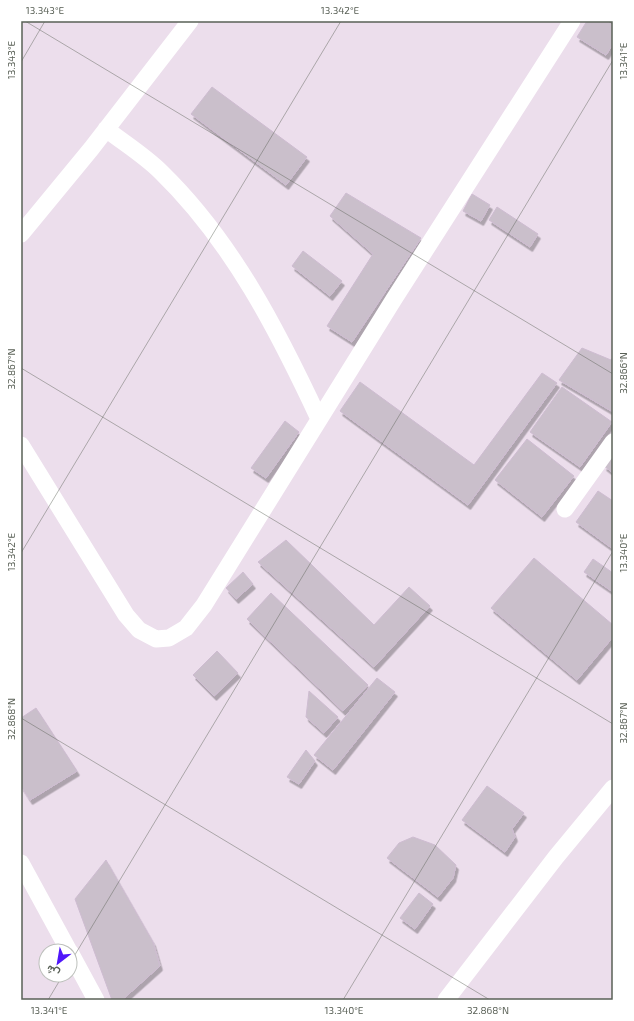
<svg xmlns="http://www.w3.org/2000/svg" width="634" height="1021" font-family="'Exo 2',Vazirmatn,sans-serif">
<defs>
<filter id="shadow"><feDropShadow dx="2.5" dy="4.5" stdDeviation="0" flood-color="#0004"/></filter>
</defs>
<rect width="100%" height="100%" fill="#ecdeec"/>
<path fill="#cabfcb" stroke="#cebcd1" filter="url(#shadow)" d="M587 21H613V44L606 55 577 37Z
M212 87 307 157 286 185 191 114Z
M346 193 421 238 352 342 327 326 373 254 330 216Z
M472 194 490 205 481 221 463 211Z
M497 207 538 234 530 247 489 220Z
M303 251 342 281 330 296 292 266Z
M582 348 611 360 613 357V412L559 380Z
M542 373 557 383 468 505 340 411 360 382 474 465Z
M562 387 612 422 580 467 530 432Z
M285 421 299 432 266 478 251 468Z
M527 439 574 476 542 517 495 480Z
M613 453V473L604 466Z
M598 491 613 501V549L576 522Z
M286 540 374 625 409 587 430 606 374 667 258 562Z
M534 558 613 625V637L577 680 491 608Z
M593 559 613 573V592L584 572Z
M243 572 253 584 236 599 226 588Z
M271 593 368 685 343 711 247 619Z
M217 651 238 673 214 696 193 675Z
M377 678 395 692 333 770 314 755Z
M309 691 338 717 324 733 306 717Z
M36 708 77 771 30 800 21 786V718Z
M306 750 315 761 299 784 287 777Z
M487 786 524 813 512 829 515 837 505 852 462 820Z
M413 837 435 845 456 865 453 878 438 897 387 858 399 843Z
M106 860 153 942 160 966 122 1000H112L75 899Z
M419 893 433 904 415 929 400 918Z"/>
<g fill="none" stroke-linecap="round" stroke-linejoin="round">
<path stroke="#fff" stroke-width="17" d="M106 129C124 143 145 156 161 172 232 241 278 331 319 419
M21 234 91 149 190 21
M21 445 126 615 139 630 156 639 169 638 186 628 204 605 394 299 572 21
M565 509 613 442
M21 863 69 951
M70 952 96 1000
M446 1000 556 857 613 788"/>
</g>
<path fill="none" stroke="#5a6157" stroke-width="1" stroke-opacity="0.45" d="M25 21 613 374M608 21 613 24M21 62 45 21M21 368 613 724M21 553 341 21M21 718 490 1000M70 963 613 60M48 1000 63 975M343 1000 613 551"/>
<rect width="634" height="1021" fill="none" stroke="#ffffff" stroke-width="44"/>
<g transform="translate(58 963) rotate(211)"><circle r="19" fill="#ffffff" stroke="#bdc0bc"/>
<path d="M0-3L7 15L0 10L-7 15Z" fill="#5016fa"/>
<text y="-6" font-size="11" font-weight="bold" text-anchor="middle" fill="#5a6157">ش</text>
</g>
<rect x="22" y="22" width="590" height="977" fill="none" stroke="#5a6157" stroke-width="1.5"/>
<g font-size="10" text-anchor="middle" fill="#5a6157">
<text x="45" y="14">13.343°E</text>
<text x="340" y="14">13.342°E</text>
<text transform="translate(11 60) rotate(-90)" y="4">13.343°E</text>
<text transform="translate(623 61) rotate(-90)" y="4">13.341°E</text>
<text transform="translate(11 369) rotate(-90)" y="4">32.867°N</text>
<text transform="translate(623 373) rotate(-90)" y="4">32.866°N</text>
<text transform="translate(11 552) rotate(-90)" y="4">13.342°E</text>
<text transform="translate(623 553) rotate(-90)" y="4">13.340°E</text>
<text transform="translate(11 719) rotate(-90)" y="4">32.868°N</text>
<text transform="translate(623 723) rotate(-90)" y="4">32.867°N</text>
<text x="49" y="1014">13.341°E</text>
<text x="344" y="1014">13.340°E</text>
<text x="488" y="1014">32.868°N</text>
</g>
</svg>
